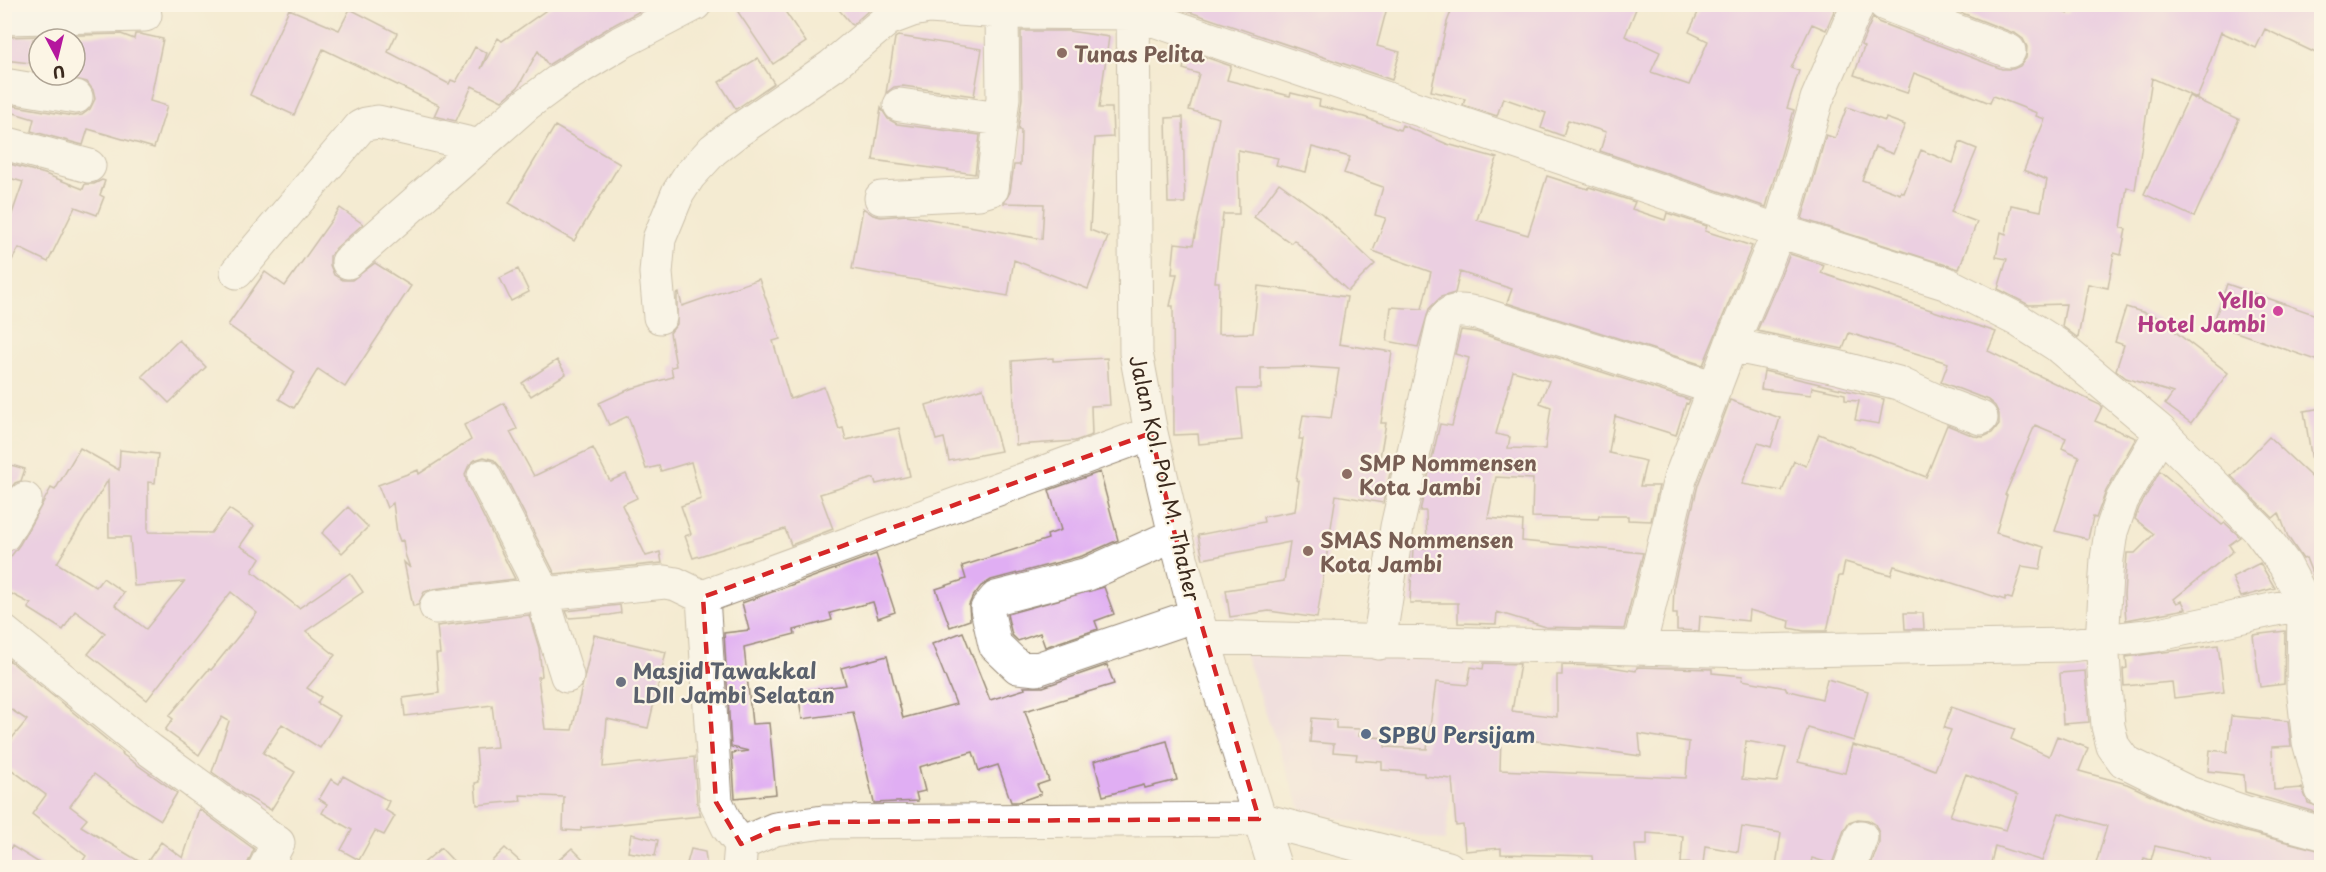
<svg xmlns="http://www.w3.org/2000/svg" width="2326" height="872" font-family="'Playpen Sans',sans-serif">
<rect width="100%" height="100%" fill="#fcf5e5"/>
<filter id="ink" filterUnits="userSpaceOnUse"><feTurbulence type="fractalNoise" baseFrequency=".0167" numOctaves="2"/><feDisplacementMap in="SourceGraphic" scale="12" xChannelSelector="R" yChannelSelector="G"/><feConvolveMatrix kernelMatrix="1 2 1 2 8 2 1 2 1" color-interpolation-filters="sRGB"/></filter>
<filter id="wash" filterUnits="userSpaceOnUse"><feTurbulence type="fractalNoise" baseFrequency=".008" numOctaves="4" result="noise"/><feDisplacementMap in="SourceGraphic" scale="24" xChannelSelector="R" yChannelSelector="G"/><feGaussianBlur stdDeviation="1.35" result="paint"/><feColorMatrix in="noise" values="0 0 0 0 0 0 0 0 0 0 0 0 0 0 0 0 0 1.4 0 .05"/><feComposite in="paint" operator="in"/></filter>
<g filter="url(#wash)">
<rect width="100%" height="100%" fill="#f4ebd2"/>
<path fill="#ecd1ea" d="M1244 653 1469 657 1445 841 1301 810Z"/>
<g id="blocks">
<path fill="#e0aef3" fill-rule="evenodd" d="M555 4H653L610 27 548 65 538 51 518 87 502 101 472 86 456 121 434 116 439 105 323 49 294 115 250 95 289 9 339 30 350 9 397 33 388 52 449 84 451 80 456 82 475 47 487 53 481 69 498 38 502 41Z
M749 4H780L806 42 773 64 738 12Z
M834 4H876L852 25Z
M1166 4H1388L1377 46 1400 52 1392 80Z
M1454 4H1638L1625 36 1660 52 1651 72 1689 85 1708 41 1689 32 1702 4H1837L1826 30 1812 24 1791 68 1799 71 1787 108 1794 110 1766 207 1600 151 1606 132 1568 120 1563 136 1541 128 1546 113 1503 98 1497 116 1463 105 1465 99 1431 91 1447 22Z
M1939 4H2043L2068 14 2071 4H2322V56L2265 29 2256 48 2221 32 2207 71 2208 72 2197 98 2152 78 2135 190 2127 187 2121 228 2126 229 2121 255 2114 253 2108 288 2088 284 2078 338 2062 326 2066 304 2029 305 1998 289 2007 259 1996 257 2001 232 2006 234 2011 205 2041 211 2047 180 2024 170 2045 119 2036 116 2037 113 1993 96 1990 103 1914 73 1907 93 1854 75 1864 47 1861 45 1873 17 1878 22 2002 69H2013L2020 66 2026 58 2027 47 2023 39 2016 34Z
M1021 31H1069L1109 37 1099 108H1112L1113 137 1095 138 1090 230 1108 237 1088 289 1014 260 1008 296 852 269 863 208 873 215 881 217 907 215 1042 239 1044 204 1004 203 1010 192 1014 165H1020L1021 130H1018L1022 98Z
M121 34 134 39 135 34H140L163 39 150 101 167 106 154 148 88 129 83 145 31 131 34 119 4 110V104L73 116 82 115 90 109 95 99 93 90 87 82 58 75H75V39H33L30 63 4 60V37Z
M898 36 982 49 974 96 903 86 894 87 886 93 895 38Z
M1188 51 1231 66 1227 80 1290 96 1291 93 1320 100 1319 106 1364 117 1400 130 1402 125 1447 144 1497 158 1477 220 1528 235 1547 176 1588 189 1589 187 1635 202 1632 209 1665 220 1667 213 1707 226 1705 231 1752 246 1703 365 1507 303 1512 289 1460 272 1455 293 1441 297 1429 309 1418 347 1387 341 1391 307 1422 309 1431 272 1373 251 1386 218 1375 215 1383 187 1344 173 1350 157 1312 147 1306 172 1276 165 1278 158 1238 150 1239 214H1223L1215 282H1219L1218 334 1253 333 1258 286 1347 297 1339 344 1392 352 1381 423H1386L1379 463 1392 465 1383 503 1336 495 1317 618 1269 611 1230 617 1226 590 1284 581 1290 542 1203 559 1198 535 1264 522 1263 517 1295 511 1299 481 1296 480 1303 439H1299L1303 415 1331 418 1339 369 1309 367 1261 368V389H1237L1242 440 1199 444 1198 434 1174 435 1173 306H1170L1177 274H1172L1175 243 1193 245 1219 118 1189 110 1199 74 1183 69Z
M758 58 774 83 736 109 719 82Z
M2189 96 2239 119 2194 217 2144 194Z
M1847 107 1885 121 1886 118 1905 125 1893 154 1875 147 1862 180 1900 194 1901 191 1904 193 1921 150 1953 163 1960 142 1977 149 1951 212 1977 222 1959 269 1802 219 1826 135 1835 138Z
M881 108 888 119 897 124 980 135 975 174 873 160Z
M1183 117 1185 203H1168L1166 118Z
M555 126 620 164 574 241 509 203Z
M10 164 45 174 83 189 85 184H94L102 180 105 181 100 195 104 197 97 215 75 207 48 262 19 248 4 274V237L23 182 6 177Z
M1279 183 1322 214 1375 264 1348 291 1294 240 1291 243 1254 217Z
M340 208 363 224 336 248 330 256V265L334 275 343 280H352L375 263 411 286 345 387 318 369 294 408 279 399 295 372 228 325 265 272 285 286Z
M1790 254 1824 265 1821 273 1996 332 1988 351 2100 405 2102 407 2095 421 2136 438 2106 491 2096 518 2093 517 2088 539 2055 531 2079 456 2062 448 2066 438 2035 425 2005 495H2007L1996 533 2044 547 2040 569 2022 566 2012 599 2005 597V600L1943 580V581L1894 566 1891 575 1845 562 1842 576H1839L1827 631H1804L1789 628 1790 621 1749 610 1748 621 1700 616 1699 631 1677 630V614H1673L1674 584 1698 485 1730 400 1780 418 1771 447 1758 443 1742 484 1782 491 1794 461 1806 466 1819 434 1926 477 1947 425 1974 436 1983 437 1992 433 1999 424V414L1995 406 1988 400 1941 382 1948 363 1849 333 1843 349 1757 331Z
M518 269 529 292 511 301 500 278Z
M759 279 780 339 773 341 790 399 824 387 839 429 843 428 846 440 899 428 910 476 876 484 874 478 820 494 833 529 791 545 785 529 693 558 685 536 691 534 681 506 701 499 691 462 661 471 659 466 646 469 628 416 609 425 599 403 630 389 673 377 671 367 676 366 670 333 677 324V294L679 293 682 306Z
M2227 284 2322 317V362L2213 324Z
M2126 307 2155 316 2228 373 2191 423 2165 404 2173 393 2126 378 2116 370 2124 345 2115 342Z
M1461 330 1476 332 1690 400 1688 404 1686 403 1676 435 1615 416 1609 453 1646 461 1640 486H1659L1651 521 1628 520V516H1599L1598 519 1532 517 1533 479 1496 477 1488 518 1523 521 1522 541 1643 553 1624 629 1546 627 1497 612 1496 624 1458 623V603H1410L1413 548H1427L1426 511H1420L1440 424 1452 426 1469 358 1455 354ZM1513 371 1549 381 1540 403 1551 407 1545 449 1508 448 1510 437 1496 434Z
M179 340 206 367 169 403 142 376Z
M1053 358V361L1107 358 1110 405 1091 406 1092 435 1075 441 1016 445 1012 361Z
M557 360 566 374 531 396 522 383Z
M1764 371 1884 399 1879 424 1855 420 1859 401 1845 400V394L1812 387 1811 395 1761 389Z
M983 388 1001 451 949 461 944 438 936 440 926 405Z
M504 403 517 429 510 432 534 476 593 448 610 481 626 474 637 498 622 505 646 556 660 552 662 563 555 574 501 468 494 460 484 457 475 460 469 465 465 474 467 484 515 579 433 589 424 592 418 605 413 606 404 562 410 568 405 554 403 540 400 541 397 533 393 503 387 508 378 485 418 470 419 474 471 440 464 425Z
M2322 408V461H2312L2304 411Z
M2269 437 2322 487V581H2315L2306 558 2303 559 2288 537 2279 513 2273 518 2231 476Z
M80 448 119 470 120 450 158 454 155 483 148 482V532L211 533 229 509 254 526 240 546 260 558 252 571 299 608 350 573 363 592 306 631 335 655 307 688 321 697 317 703 340 716 320 748 282 724 263 753 295 772 271 810 243 794 212 772 229 721 222 717 199 755 165 730 173 719 169 716 209 669 211 670 257 613 231 592 147 700 88 654 105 633 75 611 63 630 28 608 31 604 4 590V566L20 544 51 488 55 490ZM108 480 109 537H130L134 586 184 582 146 629 115 605 124 593 103 578 96 587 57 563Z
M4 463 25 469 21 481 15 483 4 497Z
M2160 471 2222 525 2225 523 2240 537 2229 545 2233 551 2174 599 2177 603 2182 601 2186 609 2126 620 2124 595 2127 553H2135L2154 534 2135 519 2139 508Z
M1100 472 1118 540 1082 556 991 580 981 586 972 598 969 605 970 620 950 627 936 589 966 579 962 566 1048 539 1047 535 1061 530 1049 490Z
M348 507 368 527 342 553 322 533Z
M876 554 895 612 878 618 873 602 830 613 832 620 794 630 795 634 744 647 752 724 769 723 776 794 735 798 732 753 749 751 731 747 724 633 749 630 742 603Z
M2260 563 2275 588 2241 597 2232 577Z
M1104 587 1114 614 1095 621 1098 629 1045 647 1040 633 1018 641 1012 635 1007 614Z
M620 605 621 613 610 615 569 618 566 611Z
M1904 613H1923L1924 629H1905Z
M529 615 539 648 542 676 538 677 545 729 572 730 594 635 666 652 648 728 607 719 603 767 694 757 697 803 701 816 581 828V831L563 830 564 797 520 795 521 801 477 805 475 783 479 782 476 749 497 747 492 705 405 716 403 698 439 693 436 654H440L437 626Z
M2285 631 2284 684 2260 687 2253 635Z
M963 632 990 700 1025 689 1024 687H1043L1107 665 1114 684 1025 711 1049 781 1037 785 1041 794 1018 802H1011L998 765 979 771 973 752 919 767 925 791 916 793 918 801 874 803 853 712 802 719 798 692 846 685 841 668 887 656 903 718 956 704 932 644Z
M2218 645 2224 692 2174 698 2172 682 2124 686 2123 669 2127 668 2126 657Z
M9 660 123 753 122 754 177 793 161 820 132 802 94 774 70 806 87 819 81 826 145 865 161 842 183 858 199 809 254 849 246 867H79L86 856 32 814 46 795 4 764V748L27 720 4 705V667Z
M1484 663 1520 664 1512 711 1557 717V675H1562V665L1605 666 1636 671 1637 667 1712 669V673L1743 676 1742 680 1786 688V690L1822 699 1827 679 1868 691 1854 741 1808 728 1798 762 1845 773 1852 745 1901 757 1935 770 1951 730 1944 728 1951 707 2015 729 2011 739 2049 756 2057 736 2088 748 2079 771 2127 784 2201 818 2242 831 2322 851V867H2226L2209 863 2210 859 2155 846 2151 860 2144 858 2142 867H2095L2107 826 2059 813 2042 861 1995 846 1990 867H1870L1879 843V833L1875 824 1868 820 1858 819 1849 822 1844 830 1832 864 1812 858 1810 867 1776 866 1781 833 1742 827 1738 852 1705 846 1703 864 1681 863 1683 836 1647 833V845H1635L1637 867H1593L1592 856 1501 854V848L1465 851 1463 825 1456 826 1452 779 1424 776V773L1382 770V762L1356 760 1357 754 1333 752 1334 744 1310 742 1312 718 1336 720V728L1360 729 1359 736 1386 738 1385 747 1427 749 1436 682 1468 685 1471 667 1483 669ZM1639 734 1689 742 1686 778 1500 770 1501 736 1641 756ZM1746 741 1786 748 1777 782 1742 779ZM1966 774 2018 795 2006 830 1950 816Z
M2085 671 2089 722 2063 724 2060 673Z
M2231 716 2288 721 2291 746 2272 747 2274 790 2302 788 2308 803 2322 808V811L2315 812 2245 792 2244 775 2208 771 2210 750 2227 752Z
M1167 741 1177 780 1145 788 1144 785 1103 796 1094 761Z
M343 776 389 801 385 810 395 816 384 835 375 831 359 860 341 850 352 830 322 813 327 804 319 799 331 779 339 784Z
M631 834 658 840 655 856 628 852Z
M4 846 10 849 12 846 46 867H4Z
M441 848 459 867H419Z
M505 848 526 867H486Z
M572 848 591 867H551Z
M691 849 705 852 707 867H686Z"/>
</g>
</g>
<g filter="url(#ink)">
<use href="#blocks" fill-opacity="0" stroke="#988a78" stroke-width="1.5"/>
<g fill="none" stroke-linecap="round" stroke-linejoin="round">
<defs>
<path id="minor" d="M1133 4 1136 353 1151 433 1175 535 1196 615 1275 868
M1885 4 2009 51
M4 18 145 15
M4 85 76 97
M900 105 1000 119
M4 143 89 166
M881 198 979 193 992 189 1003 98 1002 12
M348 262 527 104 561 79 620 43 695 4
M237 272 360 127 366 124 378 122 480 146
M660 317 656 273 659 239 678 193 689 176 713 150 736 132 832 66 888 19 912 10 929 7 1002 12 1133 13 1779 231 1945 283 2018 320 2057 345 2161 432 2259 530 2285 565 2304 601 2303 687 2309 742 2322 790
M1731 345 1837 367 1898 383 1941 403 1981 418
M2161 432 2122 500 2111 532 2107 559 2102 642 2108 726 2113 746 2124 761 2189 793 2247 813 2322 833
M484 476 544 594 548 615 567 676
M4 535 25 499
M1175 535 1088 574 996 598 987 609 995 645 1018 667 1037 669 1196 615
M436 607 544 594 665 582 676 584 703 597
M4 632 150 750 278 843 265 868
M1205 637 1749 651 2069 645 2155 635 2322 599
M1379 643 1397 527 1443 323C1449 306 1467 311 1481 314L1715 388
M1639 648 1680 479 1731 345 1779 231 1817 99 1858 4
M741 844 775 829 823 822 1259 819 1448 868
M739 868 741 844 728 827 716 802 703 597 1151 433
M1850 868 1861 837"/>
</defs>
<use href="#minor" stroke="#988a78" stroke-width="35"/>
<use href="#minor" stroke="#fff" stroke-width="33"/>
</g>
</g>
<path d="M0 0H2326V872H0ZM1151 433 1175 535 1259 819 823 822 775 829 741 844 716 802 703 597Z" fill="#f4ebd2" fill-opacity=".55" fill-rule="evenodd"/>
<path fill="none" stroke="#d62828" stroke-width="4.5" stroke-dasharray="12 8" stroke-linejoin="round" d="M1151 433 1175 535 1259 819 823 822 775 829 741 844 716 802 703 597Z"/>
<g fill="#8d6e63" stroke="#fcf5e5" stroke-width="2">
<circle cx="1062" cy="53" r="6"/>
<circle cx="1347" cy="474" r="6"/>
<circle cx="1308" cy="551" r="6"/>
</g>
<circle fill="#d1479c" stroke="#fcf5e5" stroke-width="2" cx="2278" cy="311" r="6"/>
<circle fill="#6b7280" stroke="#fcf5e5" stroke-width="2" cx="621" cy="682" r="6"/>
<circle fill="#5c6f8a" stroke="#fcf5e5" stroke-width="2" cx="1366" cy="734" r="6"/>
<g text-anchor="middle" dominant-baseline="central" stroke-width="4.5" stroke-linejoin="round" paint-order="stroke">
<g font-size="21" font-weight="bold" fill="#785e54" stroke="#fcf5e5" text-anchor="start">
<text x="1074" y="53">Tunas Pelita</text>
<text x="1359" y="462">SMP Nommensen<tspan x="1359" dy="24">Kota Jambi</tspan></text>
<text x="1320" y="539">SMAS Nommensen<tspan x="1320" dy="24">Kota Jambi</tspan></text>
</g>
<g font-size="21" font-weight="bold" fill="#b23c85" stroke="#fcf5e5" text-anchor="end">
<text x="2266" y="299">Yello<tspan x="2266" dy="24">Hotel Jambi</tspan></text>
</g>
<g font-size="21" fill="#3b2a1e" stroke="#fcf5e5">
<text transform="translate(1166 478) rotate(77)">Jalan Kol. Pol. M. Thaher</text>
</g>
<g font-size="21" font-weight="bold" fill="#5b616d" stroke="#fcf5e5" text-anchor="start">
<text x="633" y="670">Masjid Tawakkal<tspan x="633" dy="24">LDII Jambi Selatan</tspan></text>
</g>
<g font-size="21" font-weight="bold" fill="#4e5e75" stroke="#fcf5e5" text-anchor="start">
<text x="1378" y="734">SPBU Persijam</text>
</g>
</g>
<rect width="2326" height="872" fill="none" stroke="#fcf5e5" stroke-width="24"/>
<g transform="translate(57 57) rotate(173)"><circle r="28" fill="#fcf5e5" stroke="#afa495" stroke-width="1.5"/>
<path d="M0-4.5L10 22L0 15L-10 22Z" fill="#b5179e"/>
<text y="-9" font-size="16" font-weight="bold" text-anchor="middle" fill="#3b2a1e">U</text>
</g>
</svg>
